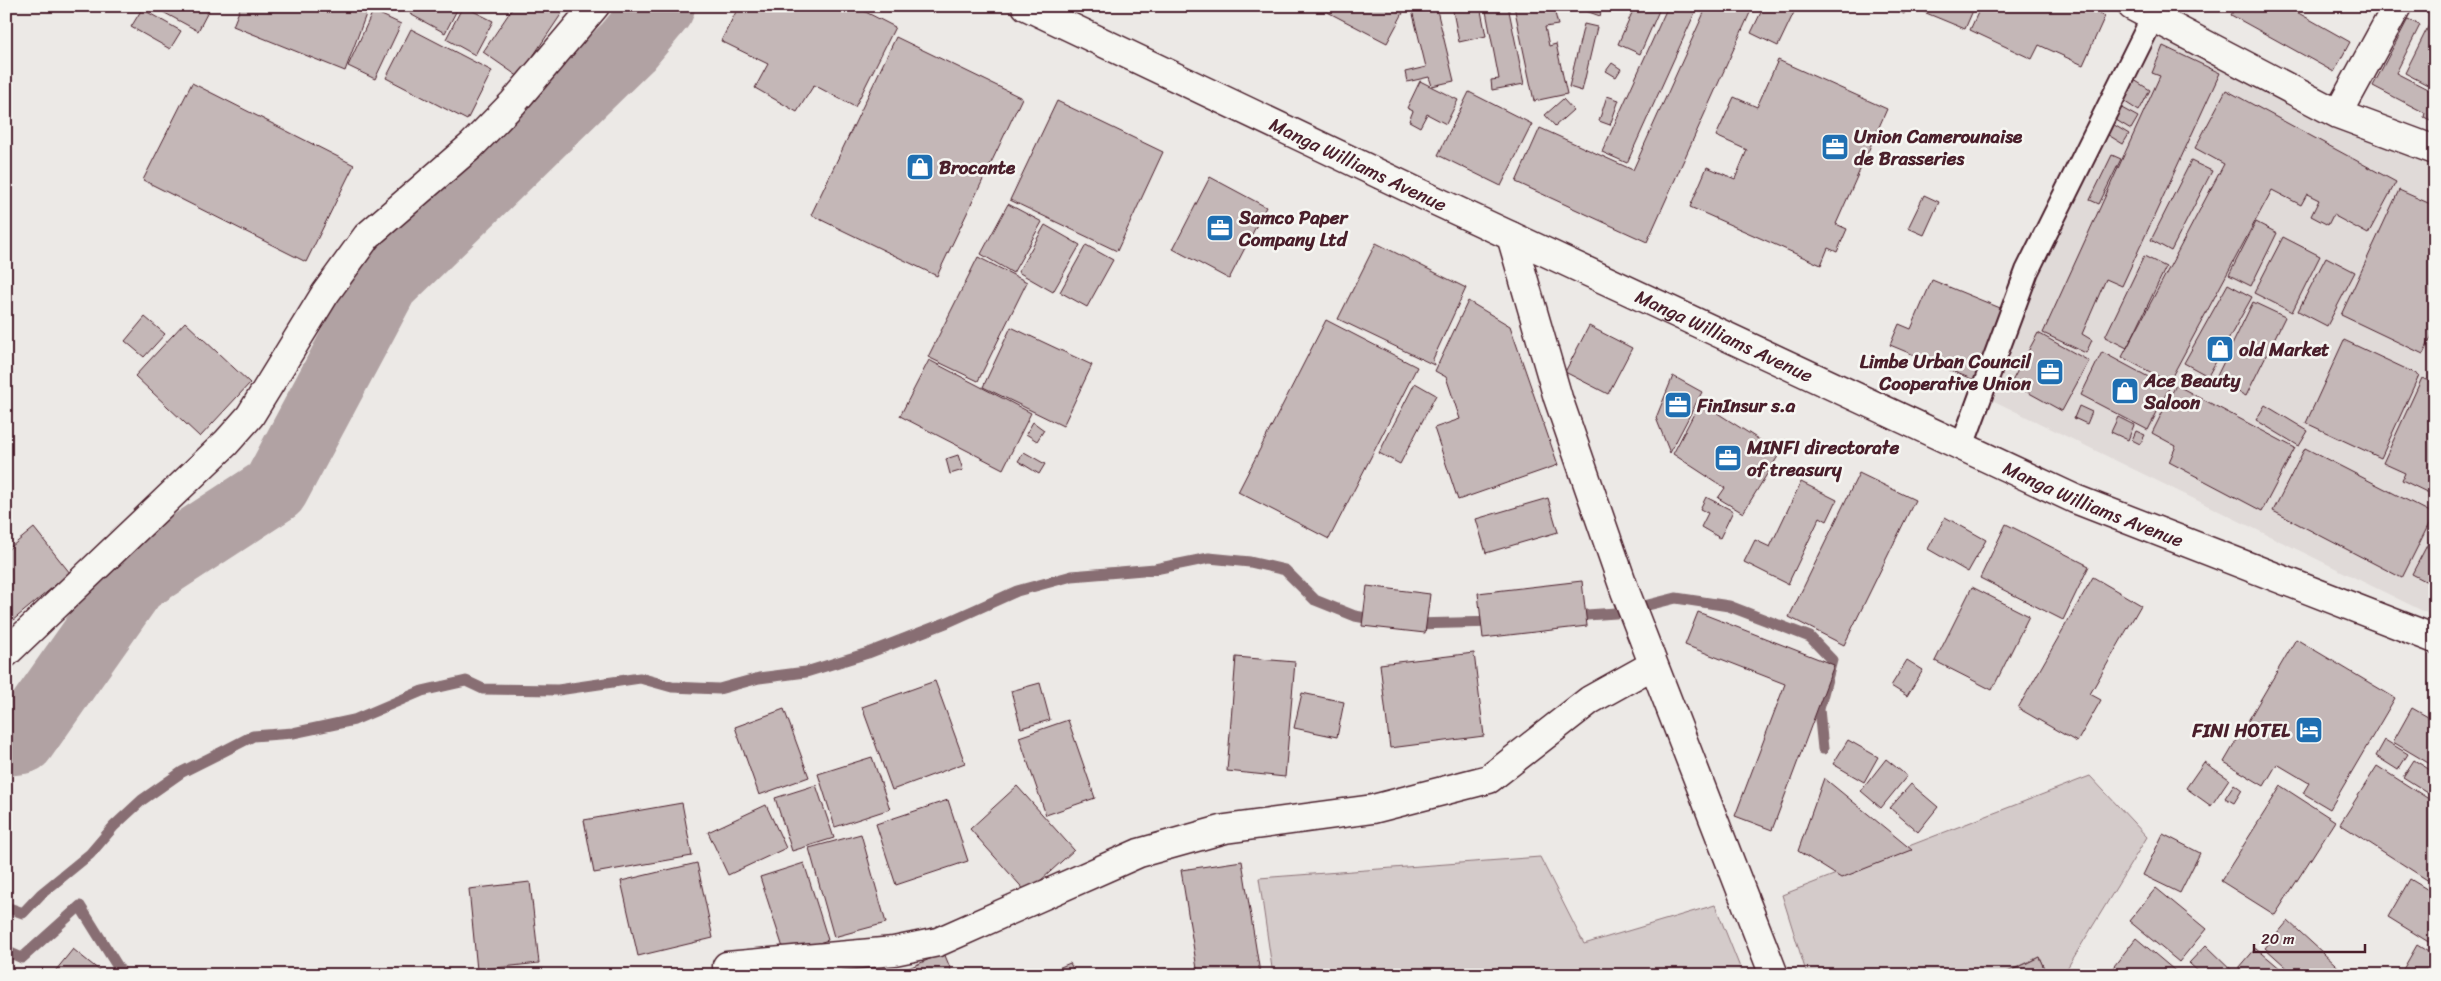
<svg xmlns="http://www.w3.org/2000/svg" width="2441" height="981" font-family="Sriracha,sans-serif">
<rect width="100%" height="100%" fill="#ece9e6"/>
<filter id="ink" filterUnits="userSpaceOnUse"><feTurbulence type="fractalNoise" baseFrequency=".02" numOctaves="2"/><feDisplacementMap in="SourceGraphic" scale="10" xChannelSelector="R" yChannelSelector="G"/><feConvolveMatrix kernelMatrix="1 2 1 2 8 2 1 2 1" color-interpolation-filters="sRGB"/></filter>
<g filter="url(#ink)">
<path fill="#e0dad8" d="M2151 26 2435 165V617L1984 396 2029 303 2020 299Z"/>
<path fill="#d4cbca" stroke="#8f757a" d="M2090 776 2147 837 2063 975H2047L2039 957 2001 975H1807L1782 895Z
M1540 857 1584 944 1715 905 1743 975H1273L1259 878Z"/>
<g fill="none" stroke-linecap="round" stroke-linejoin="round">
<path stroke="#886e73" stroke-width="11" d="M1572 616 1616 613 1676 598 1729 606 1810 637 1832 660 1819 709 1823 749
M1413 624 1497 622
M6 907 23 913 41 894 90 854 114 826 142 800 182 772 222 752 253 736 293 733 354 720 422 691 466 681 483 689 558 690 640 678 672 687 719 689 759 678 806 672 868 653 948 622 1017 591 1072 576 1155 569 1209 558 1250 562 1285 570 1315 600 1355 616 1377 620
M6 951 22 958 80 906 123 975"/>
<path stroke="#b1a2a3" stroke-width="68" d="M6 742 22 740 134 581 275 489 385 283 628 46 661 6"/>
</g>
<path fill="#c4b7b7" stroke="#4a1f2b" d="M152 6H211L198 31Z
M241 6H369L345 71 233 26Z
M414 6H459L445 33 410 14Z
M463 6 493 21 475 55 446 39Z
M514 6H559L564 10 519 77 483 52Z
M739 6H854L895 27 855 107 814 85 797 112 755 88 768 64 721 41Z
M1316 6H1397L1395 9 1403 13 1387 43Z
M1411 6H1436L1454 81 1432 86 1429 77 1407 82 1405 72 1426 67Z
M1452 6H1480L1486 36 1459 42Z
M1485 6H1508L1524 84 1492 90 1491 80 1499 79Z
M1514 6H1544L1545 11 1554 9 1558 25 1545 27 1549 46 1556 44 1567 94 1534 101Z
M1588 6H1603L1600 16 1586 11Z
M1635 6H1661L1640 54 1618 44Z
M1668 6H1698L1627 163 1602 152Z
M1707 6H1753L1647 242 1516 182 1540 128 1633 170Z
M1764 6H1797L1778 46 1751 33Z
M1889 6H1908L1904 14Z
M1915 6H1975L1965 29 1914 8Z
M1981 6H2083L2105 16 2083 65 2039 45 2032 59 1970 30Z
M2236 6H2286L2350 42 2334 72 2231 15Z
M142 9 181 31 170 49 131 27Z
M373 11 401 24 375 79 348 66Z
M2433 17 2435 18V89L2405 73Z
M2408 19 2420 25 2396 73 2435 93V110L2430 120 2424 117 2425 113 2373 86Z
M1584 24 1597 27 1582 91 1569 87Z
M411 29 492 71 467 120 386 78Z
M896 37 1022 98 937 276 811 215Z
M2163 46 2220 73 2122 286 2106 279 2082 334 2092 340 2086 353 2043 333 2160 76 2152 73Z
M1778 60 1887 109 1836 224 1847 229 1837 252 1828 248 1821 265 1690 207 1707 167 1735 179 1747 150 1716 136 1734 97 1757 107Z
M1612 63 1621 69 1616 77 1606 71Z
M2131 78 2150 90 2139 111 2119 98Z
M1420 81 1458 100 1446 124 1427 114 1420 127 1409 121 1413 111 1407 108Z
M192 83 354 165 306 262 143 180Z
M2226 90 2396 182 2368 234 2333 215 2328 225 2311 216 2319 200 2307 194 2301 205 2272 190 2169 382 2122 357 2224 164 2195 148Z
M1469 92 1532 124 1501 186 1438 155Z
M1607 96 1619 100 1610 125 1599 121Z
M1563 99 1573 110 1555 126 1545 115Z
M1057 101 1163 152 1117 251 1010 200Z
M2118 106 2138 117 2131 129 2111 117Z
M2111 123 2129 134 2123 144 2105 133Z
M2112 155 2121 159 2099 204 2090 200Z
M2191 161 2212 171 2171 251 2151 240Z
M1210 177 1266 207 1229 279 1173 249Z
M2399 190 2435 206V330L2423 354 2341 315Z
M1924 195 1939 202 1924 235 1908 228Z
M1008 204 1042 222 1013 273 981 254Z
M2256 222 2277 233 2251 286 2229 275Z
M1045 225 1080 245 1053 292 1018 272Z
M2283 237 2320 256 2292 312 2254 293Z
M1376 243 1466 288 1433 359 1434 365 1338 319Z
M1086 245 1113 260 1087 307 1060 292Z
M2144 256 2166 267 2127 348 2105 337Z
M978 257 1027 282 978 381 928 357Z
M2326 257 2355 272 2327 326 2298 311Z
M1932 280 2010 312 1981 383 1890 345 1899 324 1911 329Z
M2228 284 2252 297 2208 376 2184 363Z
M1468 301 1510 326 1558 465 1458 500 1434 428 1460 419 1446 377 1435 371Z
M2253 302 2285 317 2246 396 2215 380Z
M145 317 165 334 144 357 125 341Z
M1326 320 1417 367 1329 539 1238 492Z
M185 322 250 383 200 437 135 376Z
M1589 326 1632 348 1608 394 1565 372Z
M1011 327 1092 365 1063 426 983 387Z
M2038 333 2089 361 2062 411 2011 383Z
M2344 340 2419 375 2381 458 2306 423Z
M2102 352 2169 388 2148 430 2081 395Z
M929 360 1031 413 1003 469 900 416Z
M1673 376 1702 392 1670 453 1656 418Z
M2422 378 2435 384V496L2402 480 2405 473 2383 463Z
M1415 383 1436 395 1400 464 1379 453Z
M2176 385 2295 448 2262 511 2169 462 2176 446 2152 433Z
M1700 402 1780 453 1743 513 1718 498 1725 488 1673 454Z
M2265 405 2308 431 2299 446 2256 420Z
M2079 406 2092 412 2087 424 2074 418Z
M2118 417 2134 425 2128 440 2111 432Z
M1033 422 1044 430 1037 441 1026 434Z
M2136 431 2145 435 2140 444 2132 440Z
M2305 448 2434 514 2402 578 2273 511Z
M1024 452 1045 464 1039 474 1018 461Z
M958 455 963 470 950 474 946 459Z
M1859 473 1915 500 1844 645 1789 617Z
M1801 482 1837 500 1827 521 1820 517 1788 584 1744 562 1755 540 1770 547Z
M1706 497 1733 511 1720 538 1701 527 1708 513 1700 509Z
M1548 498 1558 532 1486 553 1476 519Z
M1945 517 1986 540 1968 572 1928 549Z
M2006 524 2089 566 2063 620 1980 578Z
M34 528 70 573 6 626V551Z
M2435 530V586L2412 574Z
M2093 577 2141 605 2090 694 2101 700 2077 742 2018 708Z
M1582 581 1587 626 1483 638 1478 593Z
M1367 586 1430 594 1425 633 1362 626Z
M1972 587 2029 616 1992 690 1935 661Z
M1698 612 1834 665 1772 830 1735 816 1785 684 1685 645Z
M2296 639 2395 698 2330 809 2303 793 2309 783 2277 764 2264 786 2224 762Z
M1474 653 1484 736 1390 748 1380 664Z
M1236 657 1295 662 1285 777 1227 771Z
M1907 660 1923 670 1907 696 1891 686Z
M935 681 965 763 892 790 862 707Z
M1040 683 1050 720 1021 728 1011 691Z
M1302 693 1344 702 1337 737 1294 728Z
M2412 708 2435 721V767L2393 742Z
M784 709 809 777 759 795 735 727Z
M1068 720 1095 798 1046 815 1019 737Z
M1848 740 1878 757 1864 782 1833 764Z
M2385 740 2408 754 2398 770 2376 756Z
M872 757 890 809 835 827 818 774Z
M1886 759 1907 776 1881 808 1861 791Z
M2414 760 2435 773V797L2403 777Z
M2204 762 2229 779 2211 806 2186 788Z
M2377 766 2435 803V885L2340 824Z
M1824 778 1912 850 1841 878 1798 851Z
M1911 784 1938 807 1918 832 1890 808Z
M2234 784 2242 790 2234 803 2225 798Z
M816 785 834 838 792 851 775 798Z
M1017 786 1074 850 1027 893 970 829Z
M2281 786 2335 821 2275 915 2221 881Z
M948 800 968 861 896 885 876 824Z
M682 803 692 856 594 873 584 820Z
M766 805 786 848 728 875 708 832Z
M861 834 886 923 834 937 809 848Z
M2163 834 2200 853 2180 893 2143 875Z
M1242 861 1260 973 1198 975 1181 870Z
M697 863 713 938 638 956 621 881Z
M804 863 828 940 785 954 760 877Z
M2410 879 2435 894V946L2388 917Z
M530 882 539 963 477 970 469 889Z
M2156 888 2206 929 2179 962 2129 921Z
M2288 921 2347 975H2295L2265 948Z
M2136 938 2180 975H2107Z
M2206 945 2237 975H2202L2189 963Z
M2417 945 2435 956V969L2431 975H2404L2401 973Z
M2256 948 2288 975H2247L2239 968Z
M73 949 105 975H52Z
M944 953 953 975H892Z
M2039 957 2047 975H2001L2025 964Z
M1070 963 1076 975H1042Z"/>
<g fill="none" stroke-linecap="round" stroke-linejoin="round">
<defs>
<path id="lane" d="M1962 446 2027 271 2153 17"/>
<path id="street" d="M2132 6 2338 114 2435 150
M2338 114 2397 6
M1511 236 1558 398 1625 591 1774 975
M6 653 226 443 250 416 325 294 367 236 471 146 513 103 595 6
M727 966 894 951 938 942 1139 853 1225 829 1373 809 1489 779 1590 700 1653 665"/>
<g id="secondary">
<path id="s1" d="M1026 6 1436 201 2075 499 2435 639"/>
</g>
</defs>
<use href="#lane" stroke="#4a1f2b" stroke-width="26"/>
<use href="#street" stroke="#4a1f2b" stroke-width="31"/>
<use href="#secondary" stroke="#4a1f2b" stroke-width="31"/>
<use href="#lane" stroke="#f6f6f2" stroke-width="22"/>
<use href="#street" stroke="#f6f6f2" stroke-width="28"/>
<use href="#secondary" stroke="#f6f6f2" stroke-width="28"/>
</g>
</g>
<defs>
<symbol id="office-square" viewBox="-11 -11 22 22"><rect x="-9" y="-9" width="18" height="18" rx="4" fill="#1f6fb2" stroke="#f6f6f2"/><path d="M-6-3h4V-5.5h4V-3h4V5H-6ZM-1-4.5V-3h2v-1.5ZM-6 0V1H6V0Z" fill="#fff"/></symbol>
<symbol id="shop-square" viewBox="-11 -11 22 22"><rect x="-9" y="-9" width="18" height="18" rx="4" fill="#1f6fb2" stroke="#f6f6f2"/><path d="M-5-2.5h2.3a2.7 3.5 0 0 1 5.4 0H5L5.5 6h-11ZM-1.5-2.5h3a1.5 2.3 0 0 0-3 0Z" fill="#fff"/></symbol>
<symbol id="hotel-square" viewBox="-11 -11 22 22"><rect x="-9" y="-9" width="18" height="18" rx="4" fill="#1f6fb2" stroke="#f6f6f2"/><path d="M-6-4.5h1.5V1H6V5H4.5V3h-9V5H-6ZM-4 0a1.8 1.8 0 1 1 3.6 0ZM.5 0V-2.5h3Q6-2.5 6 0Z" fill="#fff"/></symbol>
</defs>
<g fill-rule="evenodd">
<use href="#office-square" x="1819" y="131" width="32" height="32"/>
<use href="#shop-square" x="904" y="151" width="32" height="32"/>
<use href="#office-square" x="1204" y="212" width="32" height="32"/>
<use href="#shop-square" x="2204" y="333" width="32" height="32"/>
<use href="#office-square" x="2034" y="356" width="32" height="32"/>
<use href="#shop-square" x="2109" y="375" width="32" height="32"/>
<use href="#office-square" x="1662" y="389" width="32" height="32"/>
<use href="#office-square" x="1712" y="442" width="32" height="32"/>
<use href="#hotel-square" x="2293" y="714" width="32" height="32"/>
</g>
<g text-anchor="middle" dominant-baseline="central" stroke-width="5" stroke-linejoin="round" paint-order="stroke">
<g font-size="19" font-weight="bold" fill="#4a1f2b" stroke="#f6f6f2" text-anchor="start">
<text x="1854" y="136">Union Camerounaise<tspan x="1854" dy="22">de Brasseries</tspan></text>
<text x="939" y="167">Brocante</text>
<text x="1239" y="217">Samco Paper<tspan x="1239" dy="22">Company Ltd</tspan></text>
<text x="2239" y="349">old Market</text>
<text x="2031" y="361" text-anchor="end">Limbe Urban Council<tspan x="2031" dy="22">Cooperative Union</tspan></text>
<text x="2144" y="380">Ace Beauty<tspan x="2144" dy="22">Saloon</tspan></text>
<text x="1697" y="405">FinInsur s.a</text>
<text x="1747" y="447">MINFI directorate<tspan x="1747" dy="22">of treasury</tspan></text>
<text x="2290" y="730" text-anchor="end">FINI HOTEL</text>
</g>
<g font-size="19" fill="#4a1f2b" stroke="#f6f6f2">
<text stroke="none"><textPath href="#s1" startOffset="368">Manga Williams Avenue</textPath></text>
<text stroke="none"><textPath href="#s1" startOffset="772">Manga Williams Avenue</textPath></text>
<text stroke="none"><textPath href="#s1" startOffset="1178">Manga Williams Avenue</textPath></text>
</g>
</g>
<rect width="2441" height="981" fill="none" stroke="#f6f6f2" stroke-width="25"/>
<rect x="12" y="12" width="2416" height="956" fill="none" stroke="#4a1f2b" stroke-width="2" filter="url(#ink)"/>
<path d="M2254 944v8h111v-8" fill="none" stroke="#4a1f2b" stroke-width="2.5"/>
<text x="2261" y="944" font-size="15" fill="#4a1f2b" stroke="#f6f6f2" stroke-width="4" paint-order="stroke">20 m</text>
</svg>
